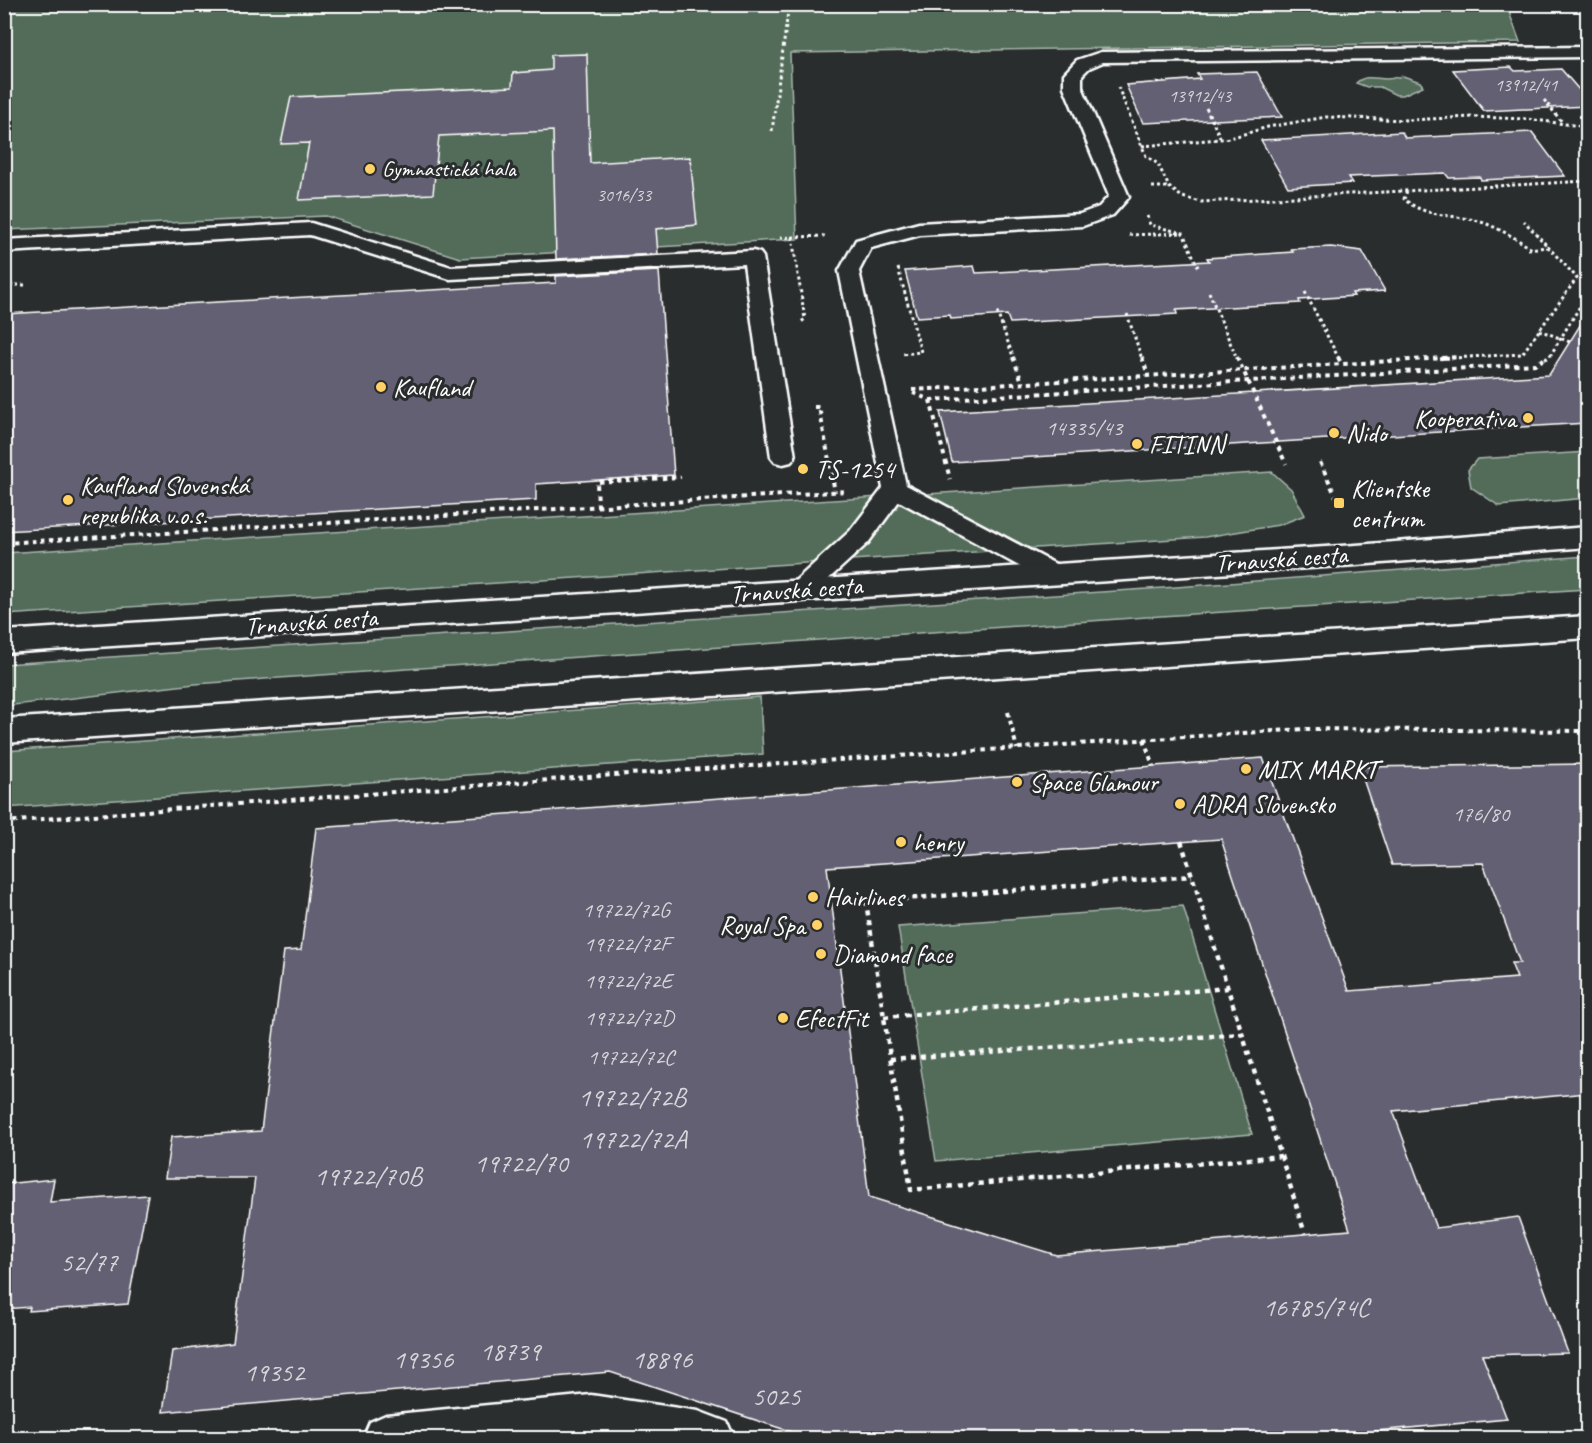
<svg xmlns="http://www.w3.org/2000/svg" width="1592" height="1443" font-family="Caveat,sans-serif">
<rect width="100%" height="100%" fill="#2a2d2e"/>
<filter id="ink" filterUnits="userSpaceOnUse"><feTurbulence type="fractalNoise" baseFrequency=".0167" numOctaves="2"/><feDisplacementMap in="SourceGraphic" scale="12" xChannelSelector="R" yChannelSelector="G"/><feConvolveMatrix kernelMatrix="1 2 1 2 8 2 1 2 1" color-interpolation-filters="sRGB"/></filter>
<g filter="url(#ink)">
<path fill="#526c5a" stroke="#a8b6ac" stroke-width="1.5" d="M1506 4 1520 42 790 53 797 239 460 258 326 216 5 230 4 5Z
M1403 76 1420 82 1423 86 1403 95H1396L1380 87H1367L1356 83C1366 74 1375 79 1387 79 1392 79 1398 77 1403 76Z
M1587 452V498L1499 506 1471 487 1468 470 1477 459Z
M1272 472 1291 489 1305 515 1279 525 1205 537 5 615V553Z
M1587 556V589L1161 616 195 684 5 706V664L1163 588Z
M760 697 763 754 5 808V751Z
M1183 906 1252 1134 936 1161 898 927Z"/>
<path fill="#636073" stroke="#fff" stroke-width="1.5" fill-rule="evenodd" d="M587 54 590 163 690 157 697 225 656 229 658 254 556 259 553 131 439 136 433 194 299 200 309 143 281 144 291 97 512 87 513 73 551 70V55Z
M1511 67 1515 71 1561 69 1587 99V106L1484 111 1453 70Z
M1257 72 1282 117 1143 123 1126 85 1200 79 1197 74Z
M1402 132 1405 138 1532 132 1565 176 1481 180 1480 177 1449 178 1445 173 1348 177 1352 183 1288 187 1261 140Z
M1331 247 1362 251 1385 291 1352 293 1354 296 1299 300 1300 303 1176 310 1177 314 1010 323 1007 315 951 319 950 315 917 317 905 271 974 266 976 273 1209 261 1207 258 1293 252 1291 249Z
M659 271 674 475 536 484V500L4 531V314L556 283V276Z
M1587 314V423L952 462 940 412 1549 375Z
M1263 758 1349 991 1517 978 1511 963H1520L1483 863 1392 865 1359 767 1587 764V1093L1393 1111 1436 1228 1518 1217 1568 1353 1482 1355 1507 1419 1355 1433 1357 1438H810L610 1372 163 1412 172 1351 233 1343 255 1178H165L171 1137 261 1131 284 951 301 950 316 828ZM1221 839 1350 1230 1056 1255 869 1197 827 867Z
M54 1179 50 1202 148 1195 128 1304 29 1311 30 1307 4 1309V1184Z"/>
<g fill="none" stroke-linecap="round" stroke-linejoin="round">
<defs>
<path id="service" d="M1588 47V57L1103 62 1089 68 1082 75V87L1129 197 1113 215 1083 226 920 235 871 248 859 271 906 485 1063 568 1066 574 1063 580 1054 583 1045 580 899 501 868 543 811 595 802 598 793 595 789 589 793 583 850 531 883 488 839 271 856 240 919 223 1080 214 1099 207 1109 196 1064 87V74L1077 60 1101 52Z
M311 223 451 267 753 251 760 253 763 257 795 457 791 462 783 464 775 462 771 457 744 264 450 279 310 235 4 252V240Z"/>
<path id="minor" d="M591 1395 698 1411 727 1422 734 1438H363L370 1422 386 1415Z"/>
<path id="primary" d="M1588 527V547L1356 565 4 653V631L1356 545Z
M1588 616V638L4 743V719Z"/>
</defs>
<use href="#service" stroke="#fff" stroke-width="5"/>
<use href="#minor" stroke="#fff" stroke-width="5"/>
<use href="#primary" stroke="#fff" stroke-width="5"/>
<path stroke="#fff" stroke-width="3" stroke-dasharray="3 3" stroke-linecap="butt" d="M1118 87 1146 156 1158 164 1169 187 1182 197 1201 202 1588 181
M1544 100 1563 123
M1206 108 1221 139
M772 131 789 4
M1142 146 1230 138 1268 127 1326 117 1408 120 1473 117 1527 119 1588 127
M1152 187H1169
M1407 191 1404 199C1426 218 1452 214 1478 221 1498 227 1515 238 1532 249
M1147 216 1150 225 1183 233 1198 267
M1129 235 1183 233
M792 237 828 236
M780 238 792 237 805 319 800 323
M1528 249 1547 247
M898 268 921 352 902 354
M4 285H28
M1209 292 1237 359
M1305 292 1339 359
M997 312 1014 359
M1127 314 1142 359
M1539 330 1570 342
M1434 359 1522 354 1577 278 1524 221
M1545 359 1550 356 1588 293"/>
<path stroke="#fff" stroke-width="4" stroke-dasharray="4.5 4.5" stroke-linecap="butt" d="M1013 357 1022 382
M1142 357 1148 375
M1237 357 1286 464
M1338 357 1342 365
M912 390 1460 357
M913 393 930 400 950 479
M930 400 1536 364 1547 357
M814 407H819L835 492
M1320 462 1339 503
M598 507 597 482 681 477
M4 543 848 491
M1008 712 1017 749
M1144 739 1153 766
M4 822 614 775 1304 729 1588 731"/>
<path stroke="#fff" stroke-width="4.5" stroke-dasharray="5 5" stroke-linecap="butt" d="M1181 841 1281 1156 911 1190 866 902 1192 876
M884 1017 1228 988
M890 1059 1242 1034
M1281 1156 1305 1234"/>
<use href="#service" fill="#2a2d2e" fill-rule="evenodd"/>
<use href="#minor" fill="#2a2d2e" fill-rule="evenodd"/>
<use href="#primary" fill="#2a2d2e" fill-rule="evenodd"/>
</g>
</g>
<g fill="#ffd166" stroke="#2a2d2e" stroke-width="2">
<circle cx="370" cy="169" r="6"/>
<circle cx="381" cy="387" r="6"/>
<circle cx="1528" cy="418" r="6"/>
<circle cx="1334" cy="433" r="6"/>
<circle cx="1137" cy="444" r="6"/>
<circle cx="803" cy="469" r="6"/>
<circle cx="68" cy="500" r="6"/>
<rect x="1333" y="497" width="12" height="12" rx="3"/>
<circle cx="1246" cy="769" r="6"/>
<circle cx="1017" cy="782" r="6"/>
<circle cx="1180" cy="804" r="6"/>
<circle cx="901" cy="842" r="6"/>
<circle cx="813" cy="897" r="6"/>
<circle cx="817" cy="925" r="6"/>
<circle cx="821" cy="954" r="6"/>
<circle cx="783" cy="1018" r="6"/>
</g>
<g text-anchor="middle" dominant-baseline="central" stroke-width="6" stroke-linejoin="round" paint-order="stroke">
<g font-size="18" fill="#d8d7dc">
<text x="1526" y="85">13912/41</text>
<text x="1200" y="96">13912/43</text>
<text x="624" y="195">3016/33</text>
</g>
<g font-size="22" fill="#fff" stroke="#2a2d2e" text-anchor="start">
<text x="382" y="169">Gymnastická hala</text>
</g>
<g font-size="22" fill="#d8d7dc">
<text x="1084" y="428">14335/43</text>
<text x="1481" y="814">176/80</text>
<text x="626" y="910">19722/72G</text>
<text x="627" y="944">19722/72F</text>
<text x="628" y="981">19722/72E</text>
<text x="629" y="1018">19722/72D</text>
<text x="631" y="1057">19722/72C</text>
</g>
<g font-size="26" fill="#fff" stroke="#2a2d2e" text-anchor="start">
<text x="393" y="387">Kaufland</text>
<text x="1516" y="418" text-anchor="end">Kooperativa</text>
<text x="1346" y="433">Nido</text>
<text x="1149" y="444">FITINN</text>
<text x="815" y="469">TS-1254</text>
<text x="80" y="485">Kaufland Slovenská<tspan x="80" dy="30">republika v.o.s.</tspan></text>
<text x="1351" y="488">Klientske<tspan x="1351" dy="30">centrum</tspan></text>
<text x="1258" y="769">MIX MARKT</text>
<text x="1029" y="782">Space Glamour</text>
<text x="1192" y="804">ADRA Slovensko</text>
<text x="913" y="842">henry</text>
<text x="825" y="897">Hairlines</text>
<text x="805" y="925" text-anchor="end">Royal Spa</text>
<text x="833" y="954">Diamond face</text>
<text x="795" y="1018">EfectFit</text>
</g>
<g font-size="26" fill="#fff" stroke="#2a2d2e">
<text transform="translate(1281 559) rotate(-4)">Trnavská cesta</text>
<text transform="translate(796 590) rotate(-4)">Trnavská cesta</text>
<text transform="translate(311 622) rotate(-4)">Trnavská cesta</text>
</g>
<g font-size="27" fill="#d8d7dc">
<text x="632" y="1097">19722/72B</text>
<text x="633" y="1139">19722/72A</text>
<text x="521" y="1163">19722/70</text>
<text x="368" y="1176">19722/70B</text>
<text x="89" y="1262">52/77</text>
<text x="1316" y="1307">16785/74C</text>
<text x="510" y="1351">18739</text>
<text x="423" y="1359">19356</text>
<text x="662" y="1359">18896</text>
<text x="274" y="1372">19352</text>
<text x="776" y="1396">5025</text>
</g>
</g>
<rect width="1592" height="1443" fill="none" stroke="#2a2d2e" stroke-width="24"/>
<rect x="12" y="12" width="1568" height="1419" fill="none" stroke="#fff" stroke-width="2" filter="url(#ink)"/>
</svg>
